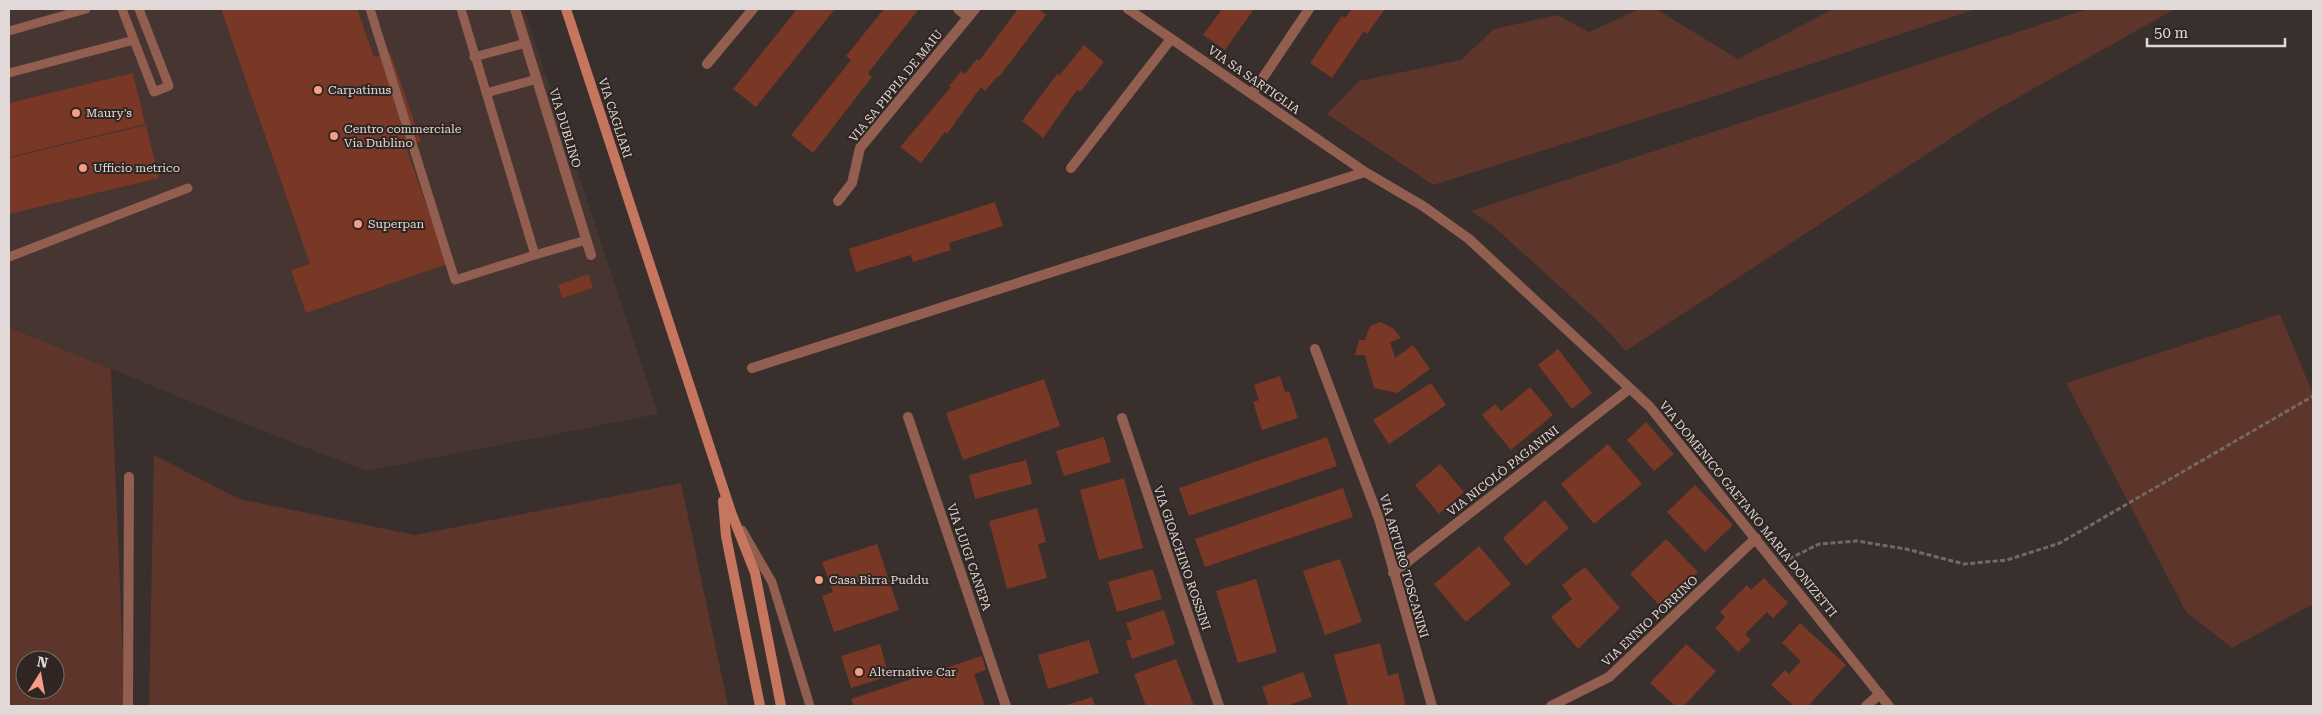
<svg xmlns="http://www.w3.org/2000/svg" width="2322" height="715" font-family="'Roboto Serif',serif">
<rect width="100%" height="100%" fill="#392f2c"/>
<path fill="#463530" d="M9 9H524L658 414 367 471 240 422 9 327Z"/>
<path fill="#5d352a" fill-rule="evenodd" d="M1639 9H1656L1738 59 1833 9H1976L1707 99 1433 185 1327 114 1359 81 1461 60 1494 29 1557 15 1589 32Z
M2088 9H2175L1985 116 1626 351 1601 324 1492 225 1471 211Z
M2280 314 2313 394V604L2232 648 2186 612 2066 383Z
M9 327 111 369 125 706H9ZM25 660H55V690H25Z
M154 455 239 499 415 535 681 483 728 706H149Z"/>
<path fill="#793725" d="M221 9H357L374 57 390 52 421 141 406 147 447 264 306 313 291 270 310 264Z
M797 9H835L756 107 733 89Z
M884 9H919L868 73 872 77 813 153 791 135 851 60 846 56Z
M1018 9H1039L1046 15 999 77 998 76 985 91 981 87 947 134 945 132 921 163 900 147 951 87 949 86 961 71 965 74 977 59 979 61Z
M1222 9H1254L1225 50 1203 35Z
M1352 9H1385L1367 34 1364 31 1332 78 1310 63 1342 16 1345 18Z
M1084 45 1104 62 1080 92 1077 90 1043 138 1022 121 1057 74 1059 76Z
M133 73 145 124 9 157V103Z
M146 125 159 178 9 214V158Z
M995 202 1003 226 949 243 951 250 913 262 911 255 856 272 849 249Z
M589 274 593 288 562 298 558 285Z
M1381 322 1394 329 1401 338 1390 342 1395 358 1413 345 1430 369 1397 393 1374 388 1365 355H1355L1359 340H1365L1370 326Z
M1558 349 1592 393 1572 409 1538 365Z
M1280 376 1285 392 1289 391 1298 418 1262 430 1253 402 1259 400 1254 385Z
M1044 379 1060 426 963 460 946 413Z
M1431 383 1446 405 1389 444 1373 420Z
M1530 387 1553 415 1511 450 1482 415 1495 404 1501 411Z
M1646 422 1674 454 1654 471 1627 440Z
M1104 437 1111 462 1064 476 1056 451Z
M1327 437 1337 466 1189 516 1179 488Z
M1608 444 1642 484 1594 524 1561 484Z
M1026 460 1032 484 975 499 969 475Z
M1440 464 1464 492 1439 514 1415 485Z
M1124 478 1143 548 1099 560 1080 490Z
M1695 485 1733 525 1705 552 1667 512Z
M1343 488 1353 517 1205 567 1195 539Z
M1545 500 1569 528 1526 566 1503 538Z
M1037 508 1046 542 1038 544 1047 578 1007 589 989 521Z
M1666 539 1698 572 1662 608 1630 574Z
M877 544 899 610 834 632 822 596 833 592 822 562Z
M1479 546 1511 584 1466 622 1434 584Z
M1340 559 1362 622 1325 635 1303 571Z
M1585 567 1620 608 1578 649 1551 617 1572 599 1562 585Z
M1153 569 1162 599 1117 612 1108 582Z
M1764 578 1788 603 1773 618 1767 612 1745 634 1751 640 1738 652 1715 628 1725 617 1720 612 1747 585 1751 590Z
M1256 579 1277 652 1238 663 1216 591Z
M1164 610 1175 644 1132 659 1126 641 1132 639 1126 623Z
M1800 623 1846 665 1808 706H1794L1771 685 1785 670 1789 674 1801 661 1782 643Z
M1089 640 1099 673 1048 689 1038 655Z
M1380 643 1388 676 1398 673 1406 706H1348L1334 655Z
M880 644 889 676 851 688 841 656Z
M1686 644 1716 671 1684 706H1675L1650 683Z
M982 656 986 670 974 674 985 706H854L851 699Z
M1176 659 1194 706H1146L1134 674Z
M1303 672 1312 697 1286 706H1269L1262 687Z
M1092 697 1095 706H1064Z"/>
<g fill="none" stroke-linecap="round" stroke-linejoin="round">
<path stroke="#726967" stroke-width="3" stroke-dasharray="5 2.5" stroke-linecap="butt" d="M1789 559 1819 544 1857 541 1906 549 1964 564 2007 560 2060 543 2313 396"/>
<path stroke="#915e50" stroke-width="9" d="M122 9 154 92 169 86 139 9
M370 9 455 280 535 255
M461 9 535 255 586 240
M9 31 86 9
M474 57 526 43
M9 73 134 40
M486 93 537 79
M9 257 188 188
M742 530 772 582 810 706"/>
<path stroke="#915e50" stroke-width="10" d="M515 9 591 255
M958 9 968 17
M1128 9 1365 172 1423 206 1469 239 1650 407 1889 706
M707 64 753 9
M1252 94 1309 9
M1071 168 1171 39
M838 201 852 183 860 148 975 9
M1315 349 1379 519 1432 706
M752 368 1365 172
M908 417 1006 706
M1122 418 1219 706
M1393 573 1629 389
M128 706 129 477
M1551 706 1609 677 1756 538
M1866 706 1880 694"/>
<path stroke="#c6755f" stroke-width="10" d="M566 9 731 512 755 573 781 706
M723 501 726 536 760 706"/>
</g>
<g fill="#f49e87" stroke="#2f2522" stroke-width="2">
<circle cx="318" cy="90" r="5"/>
<circle cx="76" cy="113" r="5"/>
<circle cx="334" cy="136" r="5"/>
<circle cx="83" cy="168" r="5"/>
<circle cx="358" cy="224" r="5"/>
<circle cx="819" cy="580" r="5"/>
<circle cx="859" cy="672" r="5"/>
</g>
<g text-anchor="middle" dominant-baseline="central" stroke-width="4" stroke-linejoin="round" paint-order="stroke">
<g font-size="12" fill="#e0d9d7" stroke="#2f2522">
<text transform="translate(1254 80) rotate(35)">VIA SA SARTIGLIA</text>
<text transform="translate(896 86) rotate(-51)">VIA SA PIPPIA DE MAIU</text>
<text transform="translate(615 118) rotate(72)">VIA CAGLIARI</text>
<text transform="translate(565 128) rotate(73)">VIA DUBLINO</text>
<text transform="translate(1503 471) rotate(-38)">VIA NICOLÒ PAGANINI</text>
<text transform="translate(1748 509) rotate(51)">VIA DOMENICO GAETANO MARIA DONIZETTI</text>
<text transform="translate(969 557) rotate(71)">VIA LUIGI CANEPA</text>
<text transform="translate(1182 558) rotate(71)">VIA GIOACHINO ROSSINI</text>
<text transform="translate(1404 566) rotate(74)">VIA ARTURO TOSCANINI</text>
<text transform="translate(1650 621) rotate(-43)">VIA ENNIO PORRINO</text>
</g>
<g font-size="12" fill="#e0d9d7" stroke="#2f2522" text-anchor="start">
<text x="328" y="90">Carpatinus</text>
<text x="86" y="113">Maury's</text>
<text x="344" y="129">Centro commerciale<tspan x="344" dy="14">Via Dublino</tspan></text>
<text x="93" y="168">Ufficio metrico</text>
<text x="368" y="224">Superpan</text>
<text x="829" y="580">Casa Birra Puddu</text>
<text x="869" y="672">Alternative Car</text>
</g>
</g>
<rect width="2322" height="715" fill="none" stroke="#e0d9d7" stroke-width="20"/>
<g transform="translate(40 675) rotate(11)"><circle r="24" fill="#2f2522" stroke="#766d6a"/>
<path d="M0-4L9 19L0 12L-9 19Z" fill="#f49e87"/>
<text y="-8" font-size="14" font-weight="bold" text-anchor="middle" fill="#e0d9d7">N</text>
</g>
<path d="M2147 38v8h138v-8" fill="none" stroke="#e0d9d7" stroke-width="2.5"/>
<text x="2154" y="38" font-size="15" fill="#e0d9d7" stroke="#2f2522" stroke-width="4" paint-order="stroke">50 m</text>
</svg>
